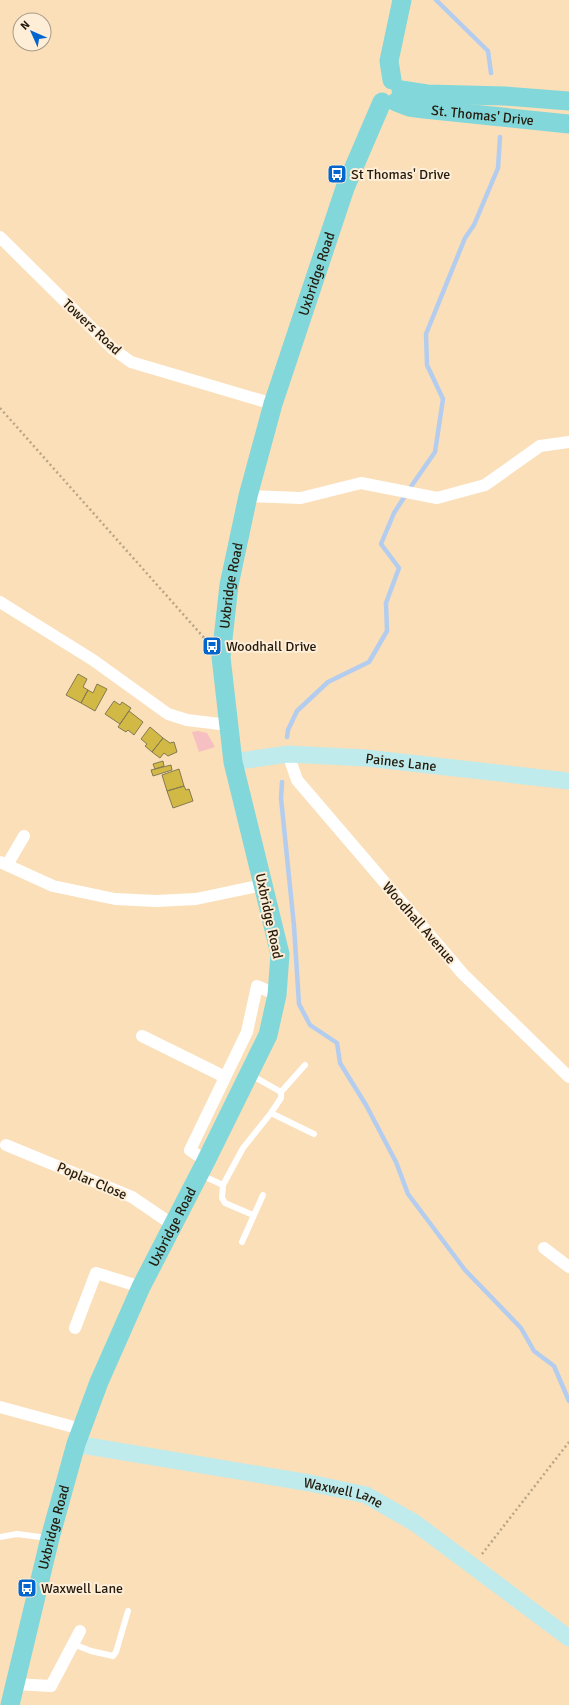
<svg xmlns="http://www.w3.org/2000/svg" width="569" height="1705" font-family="Signika,sans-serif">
<rect width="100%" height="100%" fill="#fadfb9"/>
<path fill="#f6bfc1" d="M198 731 207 733 215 747 199 752 192 732Z"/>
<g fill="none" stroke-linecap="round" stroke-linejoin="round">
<path stroke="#b4cdee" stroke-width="4.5" d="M436 0 488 51 491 73
M410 488 435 452 443 399 427 365 426 334 465 238 474 225 498 168 500 137
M287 737 288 730 297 711 328 682 369 662 387 631 386 603 399 568 381 544 394 513 405 496
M282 782 281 798 294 926 299 1004 310 1025 337 1043 340 1063 366 1105 396 1162 408 1194 465 1270 521 1328 534 1351 554 1366 569 1401"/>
</g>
<path fill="#d2b845" stroke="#847a52" d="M78 674 87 679 83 687 88 690 81 703 66 695Z
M97 684 107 689 95 711 81 703 88 690 93 693Z
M114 701 120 705 122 702 131 708 120 724 105 714Z
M129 711 143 722 134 735 128 730 126 732 118 727Z
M150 727 163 738 152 752 145 746 147 744 141 739Z
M163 738 170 743 174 742 177 752 168 756 164 753 160 758 152 752Z
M163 761 164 766 155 769 153 764Z
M171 765 172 770 153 776 151 770Z
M179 769 184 786 167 791 162 775Z
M184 786 186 790 189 789 193 801 173 808 167 791Z"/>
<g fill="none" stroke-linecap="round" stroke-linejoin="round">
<path stroke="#b9a485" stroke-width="2.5" stroke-dasharray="2 3" stroke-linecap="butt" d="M0 408 206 640
M482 1554 569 1442"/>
<path stroke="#fff" stroke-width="6" d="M281 1092 305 1065
M271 1113 314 1134
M201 1175 223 1185 243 1148 271 1113 281 1098V1092L251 1075
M223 1185 222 1198 225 1203 253 1215
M242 1242 263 1195
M0 1537 17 1534 48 1538
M73 1644 91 1651 113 1656 116 1652 128 1611"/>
<path stroke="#fff" stroke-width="12" d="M0 237 113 349 131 362 273 404
M248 496 301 498 361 483 437 498 485 485 540 446 569 442
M0 602 93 660 168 714 187 720 228 725
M288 754 297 780 463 974 569 1077
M0 862 53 886 115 899 156 901 196 899 263 885
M7 865 24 836
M142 1036 225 1077
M6 1145 132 1197 173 1225
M206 1161 190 1150 247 1032 257 986 277 995
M544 1248 569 1267
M75 1328 96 1273 141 1287
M0 1407 81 1429
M14 1684 51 1686 80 1631"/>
<g stroke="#c0ebec" stroke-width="17">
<path id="s1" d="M233 762 288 754 366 758 569 781"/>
<path id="s2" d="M76 1444 310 1483 366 1495 415 1523 569 1638"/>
</g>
<g stroke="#81d7d9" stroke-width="19">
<path d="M392 80 389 61 402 0"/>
<path d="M401 90 427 94 505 96 569 101"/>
<path id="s3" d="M396 102 409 107 424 109 569 124"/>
<path id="s4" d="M10 1705 50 1538 76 1444 99 1382 141 1287 206 1161 268 1035 277 995 280 954 233 762 221 657 229 585 248 496 273 404 345 188 382 102"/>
</g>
</g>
<defs>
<symbol id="bus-square" viewBox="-11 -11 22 22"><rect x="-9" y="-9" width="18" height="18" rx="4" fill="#0366ce" stroke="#ffeed7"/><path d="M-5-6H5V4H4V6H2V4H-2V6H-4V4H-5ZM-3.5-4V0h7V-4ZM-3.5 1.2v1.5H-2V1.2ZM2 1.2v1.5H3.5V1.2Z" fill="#fff"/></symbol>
</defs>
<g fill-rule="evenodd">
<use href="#bus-square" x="326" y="163" width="22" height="22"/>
<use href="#bus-square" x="201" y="635" width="22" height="22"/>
<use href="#bus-square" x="16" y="1577" width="22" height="22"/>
</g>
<g text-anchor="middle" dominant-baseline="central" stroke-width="4" stroke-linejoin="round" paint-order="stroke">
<g font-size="14" fill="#241b0c" stroke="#ffeed7">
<text stroke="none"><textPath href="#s3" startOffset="88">St. Thomas' Drive</textPath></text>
<text stroke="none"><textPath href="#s4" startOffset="1503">Uxbridge Road</textPath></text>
<text transform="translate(92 327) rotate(43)">Towers Road</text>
<text stroke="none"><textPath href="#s4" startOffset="1179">Uxbridge Road</textPath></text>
<text stroke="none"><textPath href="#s1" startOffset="169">Paines Lane</textPath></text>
<text transform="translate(269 916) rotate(78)">Uxbridge Road</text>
<text transform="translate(419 923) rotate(49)">Woodhall Avenue</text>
<text transform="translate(92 1181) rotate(23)">Poplar Close</text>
<text stroke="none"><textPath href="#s4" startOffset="507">Uxbridge Road</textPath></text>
<text stroke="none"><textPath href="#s2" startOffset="272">Waxwell Lane</textPath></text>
<text stroke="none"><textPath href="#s4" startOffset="183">Uxbridge Road</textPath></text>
</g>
<g font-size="14" fill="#241b0c" stroke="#ffeed7" text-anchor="start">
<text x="351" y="174">St Thomas' Drive</text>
<text x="226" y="646">Woodhall Drive</text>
<text x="41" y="1588">Waxwell Lane</text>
</g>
</g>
<g transform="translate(32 32) rotate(315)"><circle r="19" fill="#ffeed7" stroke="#a79a86"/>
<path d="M0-3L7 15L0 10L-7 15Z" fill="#0366ce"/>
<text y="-6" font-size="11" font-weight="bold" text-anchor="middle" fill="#241b0c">N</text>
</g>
</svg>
